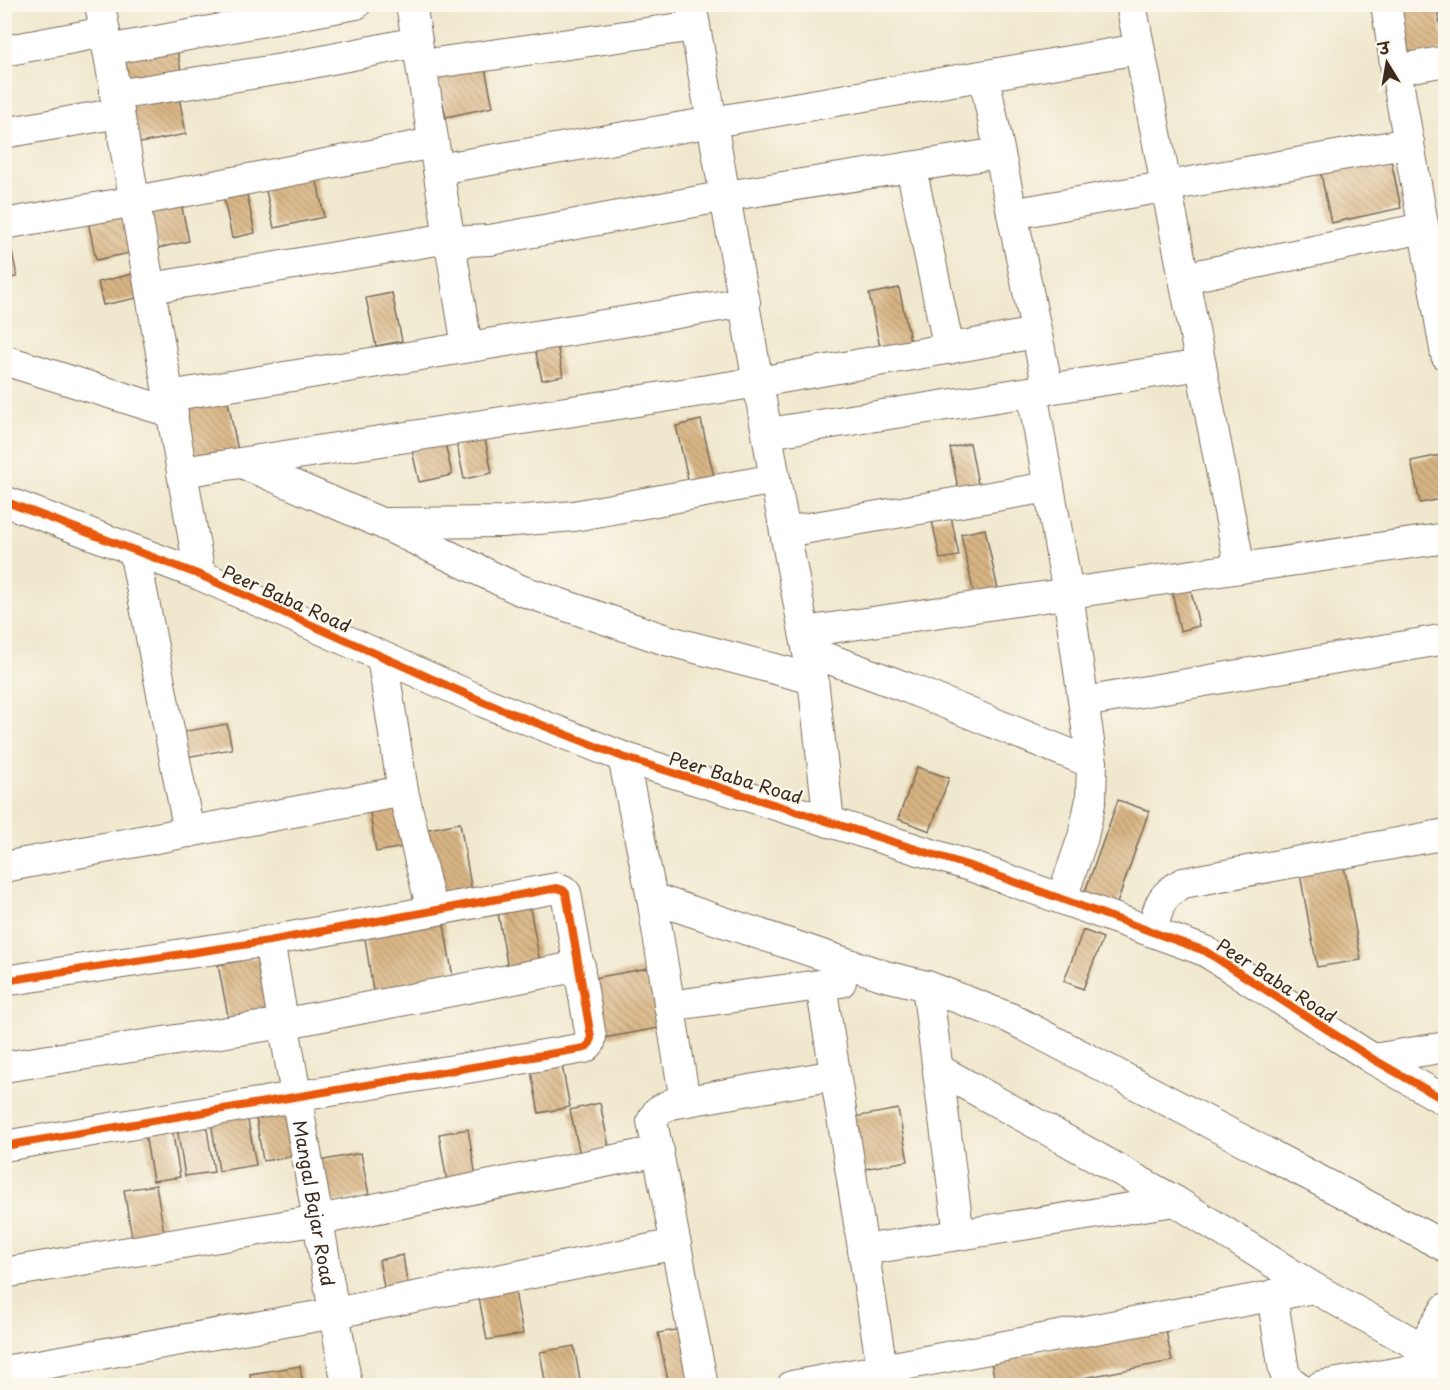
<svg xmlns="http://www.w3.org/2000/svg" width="1450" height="1390" font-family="'Playpen Sans','Playpen Sans Deva',sans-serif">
<defs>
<pattern id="building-back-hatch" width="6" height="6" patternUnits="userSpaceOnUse" patternTransform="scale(1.5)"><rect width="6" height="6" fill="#d9b584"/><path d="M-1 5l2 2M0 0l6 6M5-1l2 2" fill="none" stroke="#b1936b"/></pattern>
</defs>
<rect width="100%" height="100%" fill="#fbf7ec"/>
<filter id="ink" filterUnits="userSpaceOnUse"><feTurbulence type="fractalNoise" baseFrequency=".0167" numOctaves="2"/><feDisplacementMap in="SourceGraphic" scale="12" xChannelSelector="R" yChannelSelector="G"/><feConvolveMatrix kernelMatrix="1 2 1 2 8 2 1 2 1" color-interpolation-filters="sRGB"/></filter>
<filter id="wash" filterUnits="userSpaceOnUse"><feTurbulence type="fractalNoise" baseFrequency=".008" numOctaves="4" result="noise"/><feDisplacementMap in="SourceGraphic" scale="24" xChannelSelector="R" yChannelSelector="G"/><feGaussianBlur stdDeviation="1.35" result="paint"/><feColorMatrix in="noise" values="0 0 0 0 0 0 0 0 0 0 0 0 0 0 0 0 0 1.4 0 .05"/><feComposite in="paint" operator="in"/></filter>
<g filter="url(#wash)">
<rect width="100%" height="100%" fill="#f0e8ce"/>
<g id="blocks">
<path fill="url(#building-back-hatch)" d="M1391 4H1436L1445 50 1402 58Z
M176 42 182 77 124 87 117 54Z
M484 63 493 107 446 117 436 73Z
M179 97 186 134 135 144 127 107Z
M1390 155 1401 208 1331 223 1320 169Z
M316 175 324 217 274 228 265 186Z
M246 190 255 233 232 238 223 194Z
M181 203 189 241 158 248 149 209Z
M126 212 135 252 96 260 88 221Z
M9 235 17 277 4 279V236Z
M137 273 142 297 103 305 98 282Z
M899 288 911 345 881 352 869 294Z
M392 293 402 341 376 346 366 298Z
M556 339 563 376 542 380 534 344Z
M226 392 239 456 195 465 183 399Z
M701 420 714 477 689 483 676 426Z
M484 434 492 473 464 479 456 440Z
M445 443 452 475 419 482 412 450Z
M970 443 979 489 959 493 950 448Z
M1445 454 1446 498 1420 503 1411 461Z
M951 516 959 556 940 559 932 520Z
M985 529 998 590 974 595 961 534Z
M1189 582 1199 626 1180 631 1171 586Z
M227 724 232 749 180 758 176 733Z
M917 767 949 778 930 831 898 819Z
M1118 800 1149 811 1115 909 1083 897Z
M397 802 404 847 376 852 369 806Z
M460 823 472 892 435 898 424 830Z
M1344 866 1361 960 1317 967 1300 874Z
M529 902 540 963 508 969 497 907Z
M443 919 453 978 373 991 364 932Z
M1083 930 1103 938 1083 989 1064 981Z
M259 957 271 1018 230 1026 218 965Z
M654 967 664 1027 604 1038 594 978Z
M560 1055 570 1107 539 1113 529 1061Z
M600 1103 610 1152 581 1159 570 1110Z
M287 1106 295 1156 263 1161 255 1111Z
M898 1109 908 1161 858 1170 849 1118Z
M247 1115 256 1165 219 1171 211 1121Z
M206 1123 214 1172 185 1176 177 1128Z
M172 1129 180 1177 153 1181 145 1134Z
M468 1129 476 1177 447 1182 439 1134Z
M361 1153 369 1195 327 1204 319 1161Z
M156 1185 164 1233 132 1238 124 1190Z
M403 1255 408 1289 385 1293 379 1260Z
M514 1287 523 1334 487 1340 478 1293Z
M687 1328 697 1376 668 1381 658 1333Z
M1166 1331 1172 1361 1042 1386H996L991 1362Z
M574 1346 581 1386H546L540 1352Z
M300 1366 303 1386H251L250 1374Z"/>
</g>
</g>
<g filter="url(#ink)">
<use href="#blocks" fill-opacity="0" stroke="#7a6c5c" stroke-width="1.5"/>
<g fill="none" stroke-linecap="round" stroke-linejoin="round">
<defs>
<g id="minor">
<path d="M100 4 200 575"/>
<path d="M411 4 467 347"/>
<path d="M691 4 775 479 813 679 829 822"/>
<path d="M1131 4 1240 568"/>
<path d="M1386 4 1396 70 1446 355"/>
<path d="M108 50 356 4"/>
<path d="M4 51 105 32"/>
<path d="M421 65 695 26"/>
<path d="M1396 70 1446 61"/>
<path d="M984 76 1048 389"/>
<path d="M115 95 282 69 417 42"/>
<path d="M4 133 119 113"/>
<path d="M911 167 949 349"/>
<path d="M438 169 1139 49"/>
<path d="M1012 214 1409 143"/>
<path d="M4 224 136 201 433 143"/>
<path d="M1184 278 1423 228"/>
<path d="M151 288 449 238 467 241 490 240 726 196 999 153"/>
<path d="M4 360 173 413"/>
<path d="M1032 392 1068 593 1092 763 1091 799 1083 837 1062 898"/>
<path d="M169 396 745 302"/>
<path d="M768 433 1201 365"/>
<path d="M242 463 381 523 520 590 666 640 813 679"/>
<path d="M182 472 759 382 1036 333"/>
<path d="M4 501 200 575 486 703 623 757 973 867 1205 951 1373 1059 1446 1101"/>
<path d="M387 523 502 522 574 516 775 479"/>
<path d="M785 532 1049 487"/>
<path d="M134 550 189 832"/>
<path d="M804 632 1446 538"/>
<path d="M808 651 908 688 1092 763"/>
<path d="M382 657 403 791 432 911"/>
<path d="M1084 702 1446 639"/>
<path d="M623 757 652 898 685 1101"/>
<path d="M4 867 403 791"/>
<path d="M652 898 885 976 927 986 1010 1018 1446 1247"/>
<path d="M1152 931C1159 906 1159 896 1183 883L1446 834"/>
<path id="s1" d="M269 941 347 1386"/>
<path d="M4 981 269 941 557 888 563 890 566 893 591 1037 590 1043 585 1048 4 1146"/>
<path d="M821 985 882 1368"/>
<path d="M927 986 959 1235"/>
<path d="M669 1006 841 982"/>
<path d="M1373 1059 1446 1047"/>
<path d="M4 1067 297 1021 580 966"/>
<path d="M938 1069 1175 1201 1314 1288 1446 1361"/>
<path d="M863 1250 1175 1201"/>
<path d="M4 1273 319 1220 659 1151"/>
<path d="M1272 1295 1284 1371 1288 1379 1297 1386"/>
<path d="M1421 1348 1446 1308"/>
<path d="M4 1371 335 1313 676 1244"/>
<path d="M703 1386 652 1121 658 1111 671 1104 835 1075"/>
<path d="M792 1386 1314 1288"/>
<path d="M1321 1386 1446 1364"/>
</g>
</defs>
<use href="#minor" stroke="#7a6c5c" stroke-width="32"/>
<use href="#minor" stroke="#fff" stroke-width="30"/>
<defs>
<path id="cycleway" d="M4 501 200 575 486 703 623 757 973 867 1205 951 1373 1059 1446 1101
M4 981 269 941 557 888 563 890 566 893 591 1037 590 1043 585 1048 4 1146"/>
</defs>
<use href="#cycleway" stroke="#fbf7ec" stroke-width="11"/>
<use href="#cycleway" stroke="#e8590c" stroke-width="8"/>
</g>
</g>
<g text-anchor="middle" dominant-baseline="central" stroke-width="4.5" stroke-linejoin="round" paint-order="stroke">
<g font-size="18" fill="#3b2a1e" stroke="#fbf7ec">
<text transform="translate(287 598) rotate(24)">Peer Baba Road</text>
<text transform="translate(736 777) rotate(17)">Peer Baba Road</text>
<text transform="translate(1277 980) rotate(33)">Peer Baba Road</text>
<text stroke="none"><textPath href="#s1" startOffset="266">Mangal Bajar Road</textPath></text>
</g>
</g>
<rect width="1450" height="1390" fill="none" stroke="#fbf7ec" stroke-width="24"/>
<g transform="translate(1387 63) rotate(349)" stroke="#fbf7ec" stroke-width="4.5" paint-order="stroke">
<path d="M0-4.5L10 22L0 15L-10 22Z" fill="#3b2a1e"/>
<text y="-9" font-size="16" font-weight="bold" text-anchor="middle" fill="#3b2a1e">उ</text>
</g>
</svg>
